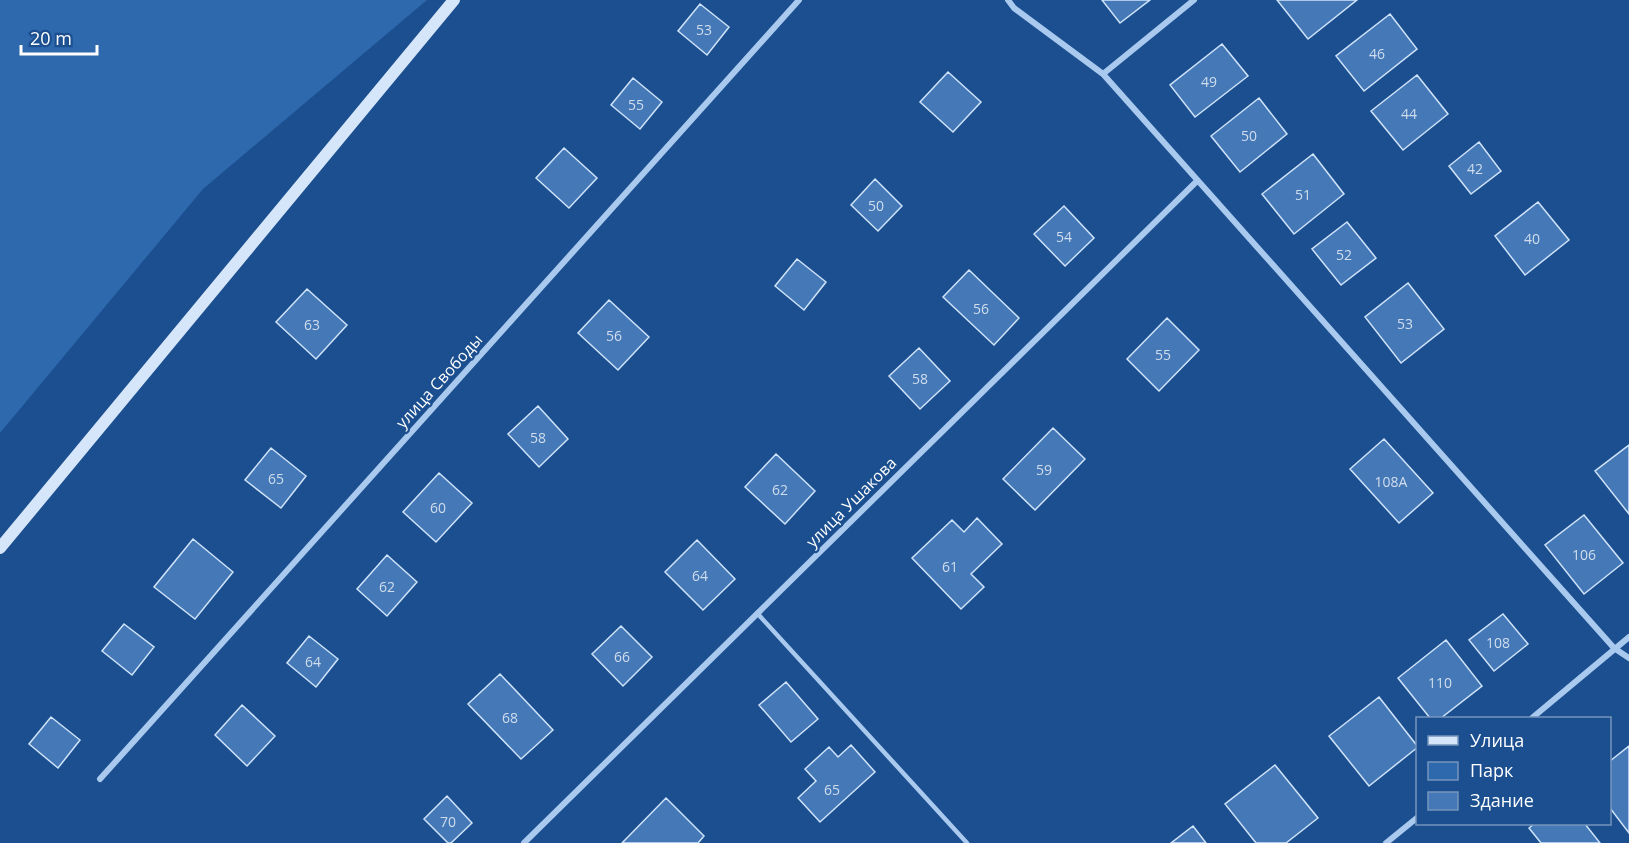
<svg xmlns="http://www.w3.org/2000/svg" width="1629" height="843" font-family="'Open Sans',sans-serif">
<rect width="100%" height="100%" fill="#1b4f8f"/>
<path fill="#2e69ad" d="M0 0H427L203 189 0 433Z"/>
<path fill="#4478b7" stroke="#cfe3fa" stroke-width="1.5" d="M1102 0H1150L1120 23Z
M1277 0H1357L1308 39Z
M700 4 729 27 707 55 678 31Z
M1390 14 1417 49 1364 91 1336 56Z
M1222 44 1248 76 1195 117 1170 85Z
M948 72 981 102 953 132 920 102Z
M1417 75 1448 114 1403 150 1371 111Z
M633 78 662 102 640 129 611 105Z
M1259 98 1287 134 1240 172 1211 136Z
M1479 142 1501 171 1471 194 1449 166Z
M564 148 597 178 569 208 536 178Z
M1313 154 1344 194 1294 234 1262 194Z
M875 179 902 206 878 231 851 205Z
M1538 202 1569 240 1525 275 1495 236Z
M1064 206 1094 238 1065 266 1034 234Z
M1347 222 1376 258 1341 285 1312 249Z
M797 259 826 282 804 310 775 286Z
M969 270 1019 318 994 345 943 297Z
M1408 283 1444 329 1401 363 1365 317Z
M307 289 347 325 316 359 276 322Z
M609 300 649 337 618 370 578 333Z
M1167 318 1199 350 1159 391 1127 359Z
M919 348 950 381 920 409 889 376Z
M538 406 568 439 539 467 508 434Z
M1053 428 1085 459 1035 510 1003 479Z
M1384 439 1433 493 1399 523 1350 469Z
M1629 445V514L1595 471Z
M271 448 306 476 281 508 245 480Z
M776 454 815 491 785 524 745 487Z
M439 473 472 503 436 542 403 512Z
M1584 515 1623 563 1584 594 1545 545Z
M977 518 1002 544 971 574 984 587 961 609 912 558 952 520 964 532Z
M193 539 233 572 195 619 154 587Z
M697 540 735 579 703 610 665 572Z
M387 555 417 582 387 616 357 589Z
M1503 614 1528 644 1494 671 1469 640Z
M124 624 154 647 132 675 102 651Z
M621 626 652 657 623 686 592 654Z
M309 636 338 659 316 687 287 663Z
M1446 640 1482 686 1441 718H1430L1398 678Z
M500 674 553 730 521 759 468 704Z
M786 682 818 719 791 742 759 705Z
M1379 697 1418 747 1369 786 1329 736Z
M242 705 275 736 247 766 215 735Z
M51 717 80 740 58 768 29 744Z
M851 745 875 772 820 822 798 798 816 781 805 769 829 747 838 757Z
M1629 746V833L1610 808V761Z
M1275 765 1318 818 1286 843H1256L1225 804Z
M447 796 472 823 451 843H448L424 819Z
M666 798 704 836 698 843H622Z
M1534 824H1585L1600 843H1541L1529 828Z
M1193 826 1206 843H1171Z"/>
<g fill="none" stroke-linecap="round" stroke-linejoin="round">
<path stroke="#a9c9ee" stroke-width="4.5" d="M757 613 967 843"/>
<path stroke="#a9c9ee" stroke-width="6" d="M1008 0 1014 8 1103 74 1614 648 1629 658
M1103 74 1194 0
M1532 718 1629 637
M100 779 799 0
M524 843 1197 181
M1386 843 1418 817"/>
<path stroke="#d6e6fa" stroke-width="12" d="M0 548 454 0"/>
</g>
<g text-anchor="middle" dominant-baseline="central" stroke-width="4.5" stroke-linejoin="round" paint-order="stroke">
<g font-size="14" fill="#d0dded">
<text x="704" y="29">53</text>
<text x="1377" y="53">46</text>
<text x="1209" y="81">49</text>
<text x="636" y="104">55</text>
<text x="1409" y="113">44</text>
<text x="1249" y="135">50</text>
<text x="1475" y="168">42</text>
<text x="1303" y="194">51</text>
<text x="876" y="205">50</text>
<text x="1064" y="236">54</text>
<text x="1532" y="238">40</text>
<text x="1344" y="254">52</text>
<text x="981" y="308">56</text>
<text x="1405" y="323">53</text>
<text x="312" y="324">63</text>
<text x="614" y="335">56</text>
<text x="1163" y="354">55</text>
<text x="920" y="378">58</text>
<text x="538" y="437">58</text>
<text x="1044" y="469">59</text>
<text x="276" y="478">65</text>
<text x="1391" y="481">108А</text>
<text x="780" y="489">62</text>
<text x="438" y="507">60</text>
<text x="1584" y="554">106</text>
<text x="950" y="566">61</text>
<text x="700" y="575">64</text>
<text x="387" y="586">62</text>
<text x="1498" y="642">108</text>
<text x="622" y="656">66</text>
<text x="313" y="661">64</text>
<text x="1440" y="682">110</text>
<text x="510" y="717">68</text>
<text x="832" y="789">65</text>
<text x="448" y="821">70</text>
</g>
<g font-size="16" fill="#fff" stroke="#1b4f8f">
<text transform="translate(439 381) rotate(-48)">улица Свободы</text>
<text transform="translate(851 502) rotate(-45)">улица Ушакова</text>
</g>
</g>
<rect x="1416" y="717" width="195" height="108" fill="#1b4f8f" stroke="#7695bc" stroke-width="1.5"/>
<rect x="1428" y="736" width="30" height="9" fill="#d6e6fa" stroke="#7695bc" stroke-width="1.5"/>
<text x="1470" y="747" font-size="18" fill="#ffffff">Улица</text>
<rect x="1428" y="762" width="30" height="18" fill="#2e69ad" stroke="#7695bc" stroke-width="1.5"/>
<text x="1470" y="777" font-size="18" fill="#ffffff">Парк</text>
<rect x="1428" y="792" width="30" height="18" fill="#4478b7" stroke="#7695bc" stroke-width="1.5"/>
<text x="1470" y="807" font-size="18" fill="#ffffff">Здание</text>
<path d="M21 45v9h76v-9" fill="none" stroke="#ffffff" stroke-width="3"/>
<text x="30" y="45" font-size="18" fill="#ffffff" stroke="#1b4f8f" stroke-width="4.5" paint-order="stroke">20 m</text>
</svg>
